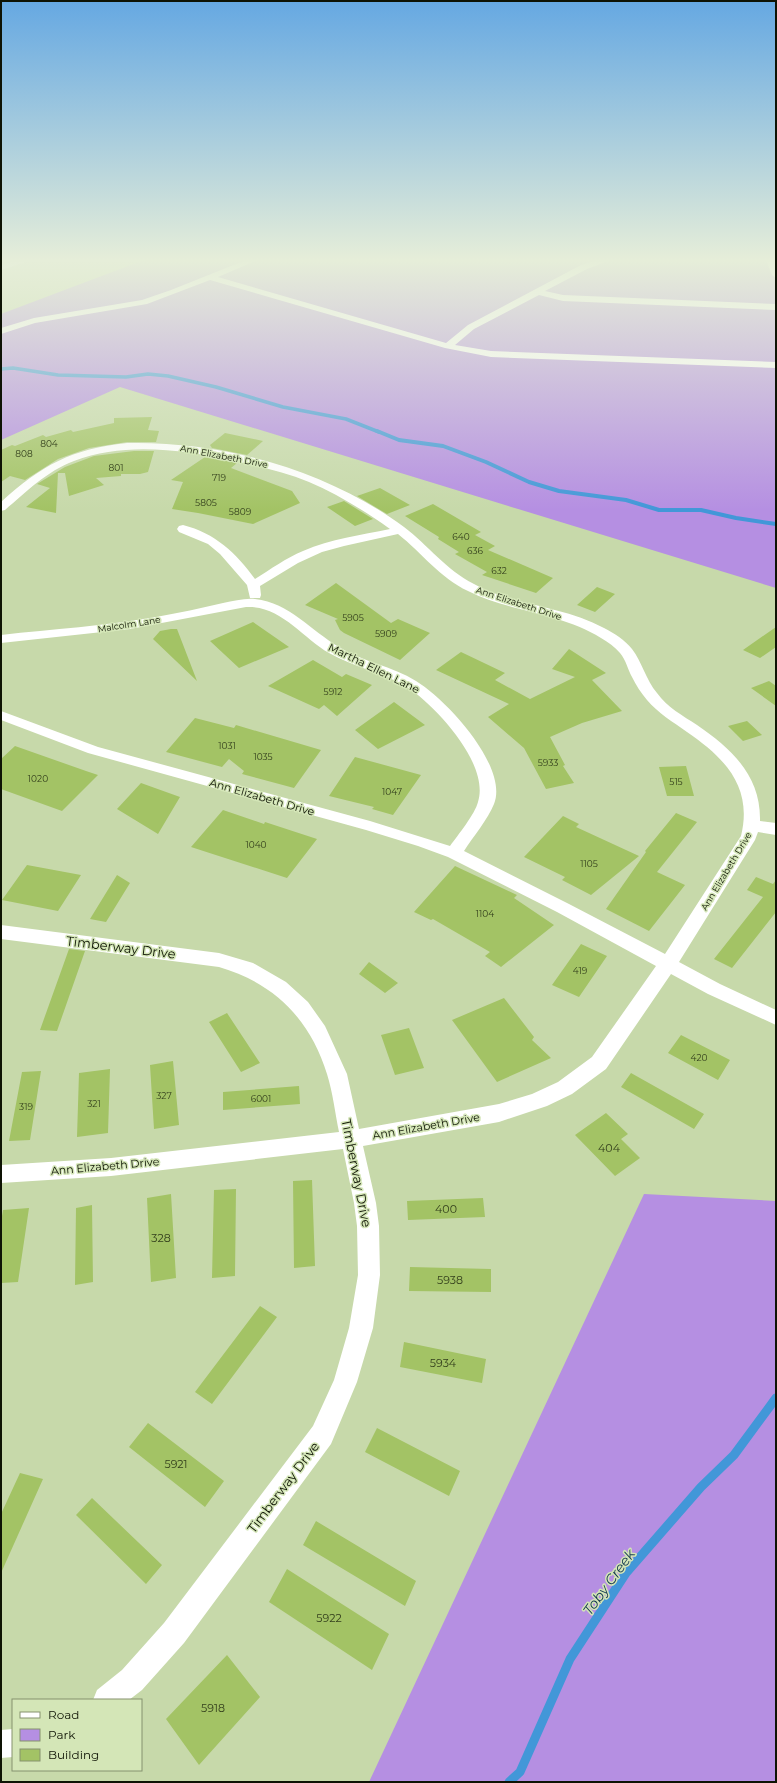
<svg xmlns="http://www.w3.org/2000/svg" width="777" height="1783" font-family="Montserrat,sans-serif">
<rect width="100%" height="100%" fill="#c7d9aa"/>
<path fill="#b58fe2" d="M144 260H776V588L120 387 1 440V314Z
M644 1194 776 1201V1782H369Z"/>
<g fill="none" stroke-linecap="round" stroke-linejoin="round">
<path stroke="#4297d8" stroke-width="3.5" d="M1 369 13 368 58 375 126 377 148 374 168 376 216 387 283 407 346 419 379 432"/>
<path stroke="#4297d8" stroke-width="4" d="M377 431 399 440 443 446 486 462 529 482 559 491 626 500 659 510H701L736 518 776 524"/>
<path stroke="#4297d8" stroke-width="9" d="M509 1782 520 1772 570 1659 626 1573 701 1487 734 1455 776 1398"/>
</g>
<path fill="#a3c365" d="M152 417 148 430 159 431 156 442H127L89 448 58 459 25 480 10 476 1 482V450L12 445 15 446 43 435 46 437 71 430 73 432 114 423V418Z
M225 433 263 441 247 455 212 448 210 445Z
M134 451H154L148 472 140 474H121V476L96 478 104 485 69 496 65 473H58L56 513 26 507 50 488 37 484 65 467 94 456Z
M205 457 237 463 231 468 292 491 300 503 253 524 198 513 172 509 183 482 171 480Z
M380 488 410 505 387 514 357 496Z
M344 501 360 511 373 519 355 526 327 507Z
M433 504 481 532 475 535 495 546 488 550 553 578 536 593 482 575 487 572 455 554 459 552 438 539 439 537 405 516Z
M336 583 391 623 398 619 430 633 400 660 344 633 340 630 335 620 338 619 305 605Z
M597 587 615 594 595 612 577 605Z
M253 622 289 647 239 668 210 641Z
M776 627V647L760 658 743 650Z
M171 629H177L197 681 153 639 160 631Z
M569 649 606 673 592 680 622 711 582 723 550 737 565 765 563 766 574 783 546 789 524 748 488 717 509 704 436 670 461 652 505 673 495 680 530 699 575 677 552 669Z
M313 660 342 677 346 674 372 685 337 716 324 705 319 709 268 686Z
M769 681 776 686V706L751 688Z
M394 702 425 725 378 749 355 730Z
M195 718 234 728 236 725 321 750 294 788 242 774 244 771 229 759 222 767 166 752Z
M747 721 762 735 743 741 728 726Z
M15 746 86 771 98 775 62 811 1 789V759Z
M355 757 421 775 393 815 372 809 374 807 329 796Z
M686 766 694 796H667L659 767Z
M141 783 180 797 158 834 117 809Z
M223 810 264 824 265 822 317 839 287 878 191 847Z
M676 813 697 822 657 872 685 885 649 931 606 909 646 852 645 851Z
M563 816 579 824 576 827 639 856 591 895 562 880 565 877 524 857Z
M27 865 81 875 58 911 2 900Z
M455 866 517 895 514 898 554 925 501 967 485 956 490 952 433 919 431 920 414 912Z
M117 875 130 883 106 922 90 919Z
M756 877 773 884 776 880V912L732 968 714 959 763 897 747 890Z
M581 944 607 956 579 997 552 985Z
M69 949 85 951 57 1031 40 1030Z
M369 962 398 983 385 993 359 974Z
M504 998 534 1037 532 1040 551 1058 497 1082 452 1020Z
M227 1013 260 1063 241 1072 209 1022Z
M409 1028 424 1068 395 1075 381 1035Z
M681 1035 730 1060 718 1080 668 1053Z
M173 1061 179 1125 154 1129 150 1065Z
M110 1069 108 1133 77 1137 79 1073Z
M41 1071 30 1140 9 1141 22 1072Z
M631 1073 704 1114 694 1129 621 1087Z
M299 1086 300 1104 223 1110V1092Z
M606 1113 628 1134 621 1139 640 1158 615 1176 575 1135Z
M312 1180 315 1266 294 1268 293 1181Z
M236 1189 235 1276 212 1278 214 1190Z
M171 1194 176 1278 151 1282 147 1198Z
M483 1198 485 1217 408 1220 407 1201Z
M92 1205 93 1282 75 1285 76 1208Z
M29 1208 18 1282 1 1283V1222L3 1210Z
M410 1267 491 1269V1292L409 1291Z
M260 1306 277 1317 212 1404 195 1392Z
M404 1342 486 1359 482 1383 400 1367Z
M148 1423 224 1481 205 1507 129 1447Z
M377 1428 460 1471 449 1496 365 1452Z
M20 1473 43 1479 1 1573V1514Z
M92 1498 162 1565 146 1584 76 1515Z
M316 1521 416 1581 405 1606 303 1545Z
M287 1569 389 1634 372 1670 269 1602Z
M227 1655 260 1697 199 1765 166 1719Z"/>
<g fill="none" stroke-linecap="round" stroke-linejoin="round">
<path fill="#fff" fill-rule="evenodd" d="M18 260H32L1 270V265Z
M246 260H258L218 277 446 343 468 325 581 265 597 260H611L587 269 545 291 563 295 776 304V310L563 301 539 295 474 329 455 345 491 351 776 362V368L491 357 445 348 210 280 147 304 35 323 1 334V328L34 318 142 300 171 290Z
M766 260H774L776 265V278L772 275Z
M127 443C224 441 327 470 404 527 428 545 446 570 474 584 514 606 563 606 604 628 614 633 625 640 632 649 642 662 646 680 657 693 667 707 683 716 697 725 732 749 761 776 760 821L776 823V835L758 832 755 840 679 962 720 984 776 1010V1025L708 994 671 974 606 1069 572 1094 547 1106 499 1122 363 1146 376 1203 379 1226 380 1275 373 1328 357 1382 331 1444 184 1643 142 1690 129 1700H93L97 1690 122 1670 164 1623 313 1426 334 1380 349 1328 358 1275 357 1226 354 1203 343 1149 111 1176 1 1183V1165L111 1158 339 1132C335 1113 333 1093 327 1074 310 1019 274 983 219 967L1 939V925L219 953 253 963 286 982 308 1002 325 1026 347 1074 359 1129 499 1104 532 1094 558 1082 592 1057 656 966 557 912 448 857 418 846 366 830 88 753 1 720V711L98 747 370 821 450 846C458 835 475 814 478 802 490 764 436 706 407 687 382 672 353 667 329 653 302 637 280 605 246 607L130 629 1 643V635C53 629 105 626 156 617 179 613 201 608 223 603 234 601 245 598 255 599 290 603 310 630 339 647 363 662 392 666 416 681 446 699 509 767 494 804 488 819 473 837 464 851L569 904 665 954 741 836C753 787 725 758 687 732 673 722 658 713 647 700 641 693 636 685 632 677 628 670 626 660 620 653 615 647 608 642 601 638 561 613 510 612 468 591 440 578 422 553 398 534L344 546 322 552 298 563 260 586 261 595 260 598H250L247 585 220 554 208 544 179 532 177 529 179 526 183 525C215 533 236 553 255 579 271 569 286 558 303 551 331 539 361 535 390 529 365 511 337 494 309 482 285 472 260 467 236 461 183 450 126 441 74 461 47 471 26 492 5 510L1 511V502C42 465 71 449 127 443Z
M13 1729V1757L1 1758V1730Z"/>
</g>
<linearGradient id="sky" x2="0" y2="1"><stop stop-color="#65a8e2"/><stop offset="0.51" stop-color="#e6eed9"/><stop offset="1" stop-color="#e6eed9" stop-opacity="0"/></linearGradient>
<rect width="777" height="510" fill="url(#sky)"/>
<g text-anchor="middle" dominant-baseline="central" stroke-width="3" stroke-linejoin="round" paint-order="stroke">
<g font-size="9" fill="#333f1c">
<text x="49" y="443">804</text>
<text x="24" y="453">808</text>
<text x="116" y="467">801</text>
<text x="219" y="477">719</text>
<text x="206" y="502">5805</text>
<text x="240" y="511">5809</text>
<text x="461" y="536">640</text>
<text x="475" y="550">636</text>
<text x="499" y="570">632</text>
<text x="353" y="617">5905</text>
<text x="386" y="633">5909</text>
<text x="333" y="691">5912</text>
<text x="227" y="745">1031</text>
<text x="263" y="756">1035</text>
<text x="548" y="762">5933</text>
<text x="38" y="778">1020</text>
<text x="676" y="781">515</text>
<text x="392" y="791">1047</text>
<text x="256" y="844">1040</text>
<text x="589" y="863">1105</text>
<text x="485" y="913">1104</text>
<text x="580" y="970">419</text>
<text x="699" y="1057">420</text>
<text x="164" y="1095">327</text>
<text x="261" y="1098">6001</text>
<text x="94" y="1103">321</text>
<text x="26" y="1106">319</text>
</g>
<g font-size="9" fill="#0e1304" stroke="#d4e6b7">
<text transform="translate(224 456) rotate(11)">Ann Elizabeth Drive</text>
<text transform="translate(519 603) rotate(18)">Ann Elizabeth Drive</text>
<text transform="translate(129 624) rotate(-9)">Malcolm Lane</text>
<text transform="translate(726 871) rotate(-59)">Ann Elizabeth Drive</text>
</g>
<g font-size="11" fill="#0e1304" stroke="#d4e6b7">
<text transform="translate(374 668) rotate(26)">Martha Ellen Lane</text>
<text transform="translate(262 797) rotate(16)">Ann Elizabeth Drive</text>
<text transform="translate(426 1126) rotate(-10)">Ann Elizabeth Drive</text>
<text transform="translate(105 1166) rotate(-5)">Ann Elizabeth Drive</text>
</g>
<g font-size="11" fill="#333f1c">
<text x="609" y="1148">404</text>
<text x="446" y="1209">400</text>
<text x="161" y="1238">328</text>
<text x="450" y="1280">5938</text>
<text x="443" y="1363">5934</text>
<text x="176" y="1464">5921</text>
<text x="329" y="1618">5922</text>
<text x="213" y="1708">5918</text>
</g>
<g font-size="13" fill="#0e1304" stroke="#d4e6b7">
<text transform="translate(121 947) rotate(7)">Timberway Drive</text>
<text transform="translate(357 1173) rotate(79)">Timberway Drive</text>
<text transform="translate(283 1487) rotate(-53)">Timberway Drive</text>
</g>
<g font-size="14" font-style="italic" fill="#11354f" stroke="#d4e6b7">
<text transform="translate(609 1582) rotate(-54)">Toby Creek</text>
</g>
</g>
<rect width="777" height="1783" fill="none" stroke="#0e1304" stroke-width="4"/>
<rect x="12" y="1699" width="130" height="72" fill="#d4e6b7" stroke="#85926f"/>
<rect x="20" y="1712" width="20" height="6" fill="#ffffff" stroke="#85926f"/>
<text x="48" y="1719" font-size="12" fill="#0e1304">Road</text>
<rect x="20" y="1729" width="20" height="12" fill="#b58fe2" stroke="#85926f"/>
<text x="48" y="1739" font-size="12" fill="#0e1304">Park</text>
<rect x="20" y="1749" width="20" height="12" fill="#a3c365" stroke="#85926f"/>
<text x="48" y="1759" font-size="12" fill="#0e1304">Building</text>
</svg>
